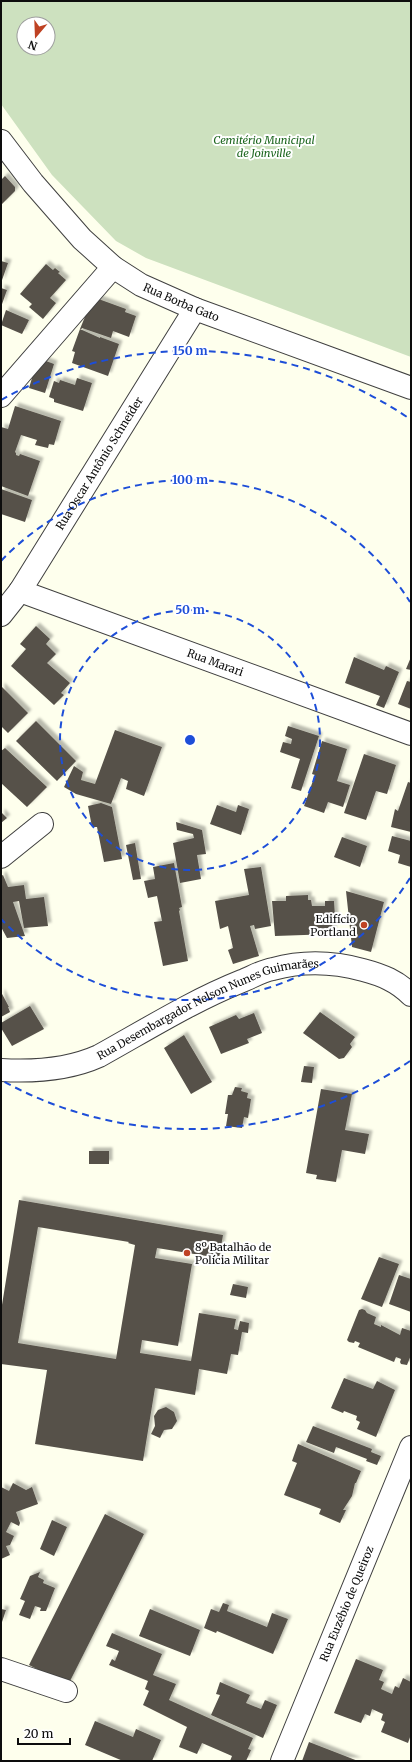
<svg xmlns="http://www.w3.org/2000/svg" width="412" height="1762" font-family="Merriweather,serif">
<defs>
<filter id="shadow"><feDropShadow dx="3.5" dy="-3.5" stdDeviation="1" flood-color="#0004"/></filter>
</defs>
<rect width="100%" height="100%" fill="#feffed"/>
<path fill="#cde1bf" fill-rule="evenodd" d="M1 1H411V357L146 258 116 241 52 175 1 104ZM24 24H48V48H24Z"/>
<path fill="#565149" fill-rule="evenodd" filter="url(#shadow)" d="M5 176 15 187V191L1 205V180Z
M1 261 8 263 1 283Z
M46 264 53 270 55 268 60 272 58 273 66 280 50 298 56 303 43 319 29 307 32 304 20 294Z
M1 288 7 290 1 307Z
M93 297 126 309 125 312 136 316 129 337 113 331 111 338 82 328 81 330 80 329Z
M6 310 29 320 22 334 1 325Z
M80 329 100 338V337L119 344 108 376 72 363 75 352 72 351Z
M38 358 54 364 45 393 29 388Z
M77 378 92 383 83 411 54 402V399L49 397 54 381 59 383 60 380 75 385Z
M15 406 61 421 54 445 49 444 48 448 35 445 37 440 21 435 15 452 16 453V455L19 456 20 454 40 461 28 496 1 486V427L8 429Z
M1 489 32 500 25 522 1 514Z
M36 626 50 639 46 644 56 654 47 663 70 683 61 693 64 695 54 705 11 666 26 649 20 644Z
M354 657 384 670 386 666 399 672 384 708 376 705 380 696 345 683Z
M411 657V670L406 669Z
M407 681 411 682V709L398 704Z
M1 686 28 713 8 733 1 726Z
M36 721 76 761 57 781 16 741Z
M288 726 319 736 301 791 291 788 300 759 280 752 283 742 291 744 292 739 285 736Z
M115 730 162 747 144 796 126 789 128 781 121 778 111 804 76 794 64 787 74 766 83 772 81 780 95 784Z
M322 741 347 749 337 781 350 785 343 807 328 802 324 813 304 806 315 775 312 774Z
M5 748 47 787 27 807 1 783V751Z
M364 754 396 765 387 794 376 791 366 820 344 813Z
M408 782 411 783V832L391 827 395 809 398 811Z
M101 803 112 807 122 859 104 862 97 827H92L88 806Z
M217 805 236 812 238 805 249 809 241 835 210 824Z
M1 812 7 818 1 823Z
M176 822 202 830 206 854 197 855 201 879 180 883 173 843 194 838 193 834 177 830Z
M392 836 411 841V867L398 863 400 855 388 851Z
M342 837 367 846 360 867 334 857Z
M135 843 141 879 133 880 126 845Z
M174 863 182 907 179 908 180 910 179 911 188 961 163 966 154 922 162 921 157 896 148 898 144 881 155 879 153 867Z
M261 867 271 926 255 929 254 925 250 926 259 956 233 964 228 950 233 948 228 926 220 929 215 901 249 895 244 869Z
M3 875 8 887 24 885 26 899 44 897 48 926 24 928 19 901 13 902 25 936 7 938 1 927V876Z
M346 891 384 902 371 952 352 947Z
M308 895V900H311L312 906H325V901H334L335 917H332L333 934 275 936 272 901H286V896Z
M1 992 9 1007H8L10 1012 1 1017Z
M30 1006 44 1029 12 1046 1 1028V1023Z
M320 1012 355 1037 350 1044 352 1047 344 1058 339 1059 303 1033Z
M254 1013 262 1033 247 1039 249 1043 221 1054 209 1027 236 1015 239 1019Z
M184 1035 212 1082 191 1094 164 1048Z
M304 1066 314 1067 312 1083 301 1082Z
M235 1087 242 1088 241 1091 248 1093 247 1098 251 1099 248 1118 244 1117 242 1128 226 1126 228 1114H225L228 1095H232Z
M321 1089 352 1094 345 1130 369 1134 365 1154 342 1150 336 1182 316 1179 317 1175 306 1173Z
M89 1151H109V1164H89Z
M19 1200 223 1235 219 1258 157 1248 155 1258 192 1264 178 1346 142 1340 140 1353 191 1361 199 1313 236 1319 234 1329 238 1330 240 1321 249 1323 248 1333 242 1332 238 1355 231 1354 227 1374 199 1369 195 1395 155 1388 143 1461 35 1444 47 1370 1 1364V1311ZM38 1227 129 1242 128 1243 135 1245 116 1359 18 1343Z
M379 1257 399 1264 382 1307 361 1299Z
M399 1275 411 1279V1312L389 1304Z
M233 1284 248 1287 246 1298 230 1295Z
M362 1309 365 1310 367 1313 376 1317 374 1324 381 1327V1325L400 1335 402 1328 411 1331V1355L407 1365 401 1364 400 1362 401 1359 396 1357 394 1362 358 1347 360 1343 355 1341 354 1343 349 1342 347 1340 359 1310Z
M344 1378 373 1389 377 1381 395 1390 376 1437 357 1429 360 1422 356 1420 357 1416 344 1411 343 1413 331 1408Z
M166 1407 174 1412 177 1421 172 1429 164 1430 160 1438 151 1434 155 1426 154 1416 158 1410Z
M313 1426 372 1449 371 1452 381 1456 377 1465 366 1461 367 1459 336 1447 334 1453 306 1442Z
M298 1444 361 1471 356 1483H355L352 1496 343 1510H346L340 1523 319 1514 321 1509 284 1495 297 1463 292 1461Z
M13 1483 26 1490 32 1487 38 1504 16 1512 20 1523 19 1526 11 1522 6 1532 14 1536 10 1545 6 1546 10 1555 1 1559V1487L9 1491Z
M105 1514 144 1534 68 1685 29 1665Z
M52 1520 67 1527 54 1556 40 1549Z
M40 1572 38 1577 44 1580 43 1583 55 1588 46 1611H40L41 1608 35 1606 30 1619 19 1615 25 1601 20 1599 30 1576Z
M223 1603 229 1605 227 1611 267 1627 272 1613 288 1619 273 1654 217 1631 216 1633 204 1628 211 1609 219 1612Z
M1 1609 6 1610 1 1625Z
M150 1609 200 1630 190 1656 139 1636Z
M112 1633 162 1654 153 1675 176 1684 169 1700 253 1738 248 1749 251 1750 246 1761H230L232 1756 202 1743 197 1754 179 1747 187 1727 143 1705 149 1691 145 1689 148 1681 109 1665 112 1659 115 1661 119 1651 106 1646Z
M356 1659 383 1670 379 1680 384 1682 381 1689 392 1694 395 1686 399 1688 403 1678 411 1682V1734L408 1743 381 1732 385 1722 381 1720 383 1714 372 1709 370 1716 365 1714 361 1723 334 1713Z
M220 1682 250 1695 246 1703 261 1709 265 1700 277 1705 263 1738 211 1715 220 1695 216 1694Z
M95 1721 133 1737 136 1729 161 1740 152 1761H123L85 1745Z
M309 1742 358 1761H302Z"/>
<g fill="none" stroke-linecap="round" stroke-linejoin="round">
<defs>
<g id="minor">
<path id="s1" d="M1 141 33 183 82 239 113 267 141 285 195 309 411 388"/>
<path d="M1 396 113 267"/>
<path id="s2" d="M20 591 411 734"/>
<path id="s3" d="M1 615 20 591 195 309"/>
<path d="M1 857 42 824"/>
<path id="s4" d="M1 1070C35 1072 68 1070 99 1056 146 1030 192 1001 242 981 252 977 262 971 273 969 302 961 334 962 363 970 382 975 397 981 411 995"/>
<path d="M1 1669 66 1691"/>
<path id="s5" d="M282 1761 411 1447"/>
</g>
</defs>
<use href="#minor" stroke="#404040" stroke-width="24"/>
<use href="#minor" stroke="#fff" stroke-width="22"/>
</g>
<g fill="none" stroke="#1d4ed8" stroke-width="2" stroke-dasharray="7 5">
<circle cx="190" cy="740" r="130"/>
<path d="M410 878A260 260 0 0 1 1 919M1 561A260 260 0 0 1 410 602"/>
<path d="M410 1061A389 389 0 0 1 1 1080M1 400A389 389 0 0 1 410 419"/>
</g>
<g fill="#bf4223" stroke="#fff" stroke-width="1.5">
<circle cx="364" cy="925" r="4"/>
<circle cx="187" cy="1253" r="4"/>
</g>
<g text-anchor="middle" dominant-baseline="central" stroke-width="4" stroke-linejoin="round" paint-order="stroke">
<g font-size="11" font-style="italic" fill="#1d661f" stroke="#fff">
<text x="264" y="140">Cemitério Municipal<tspan x="264" dy="13">de Joinville</tspan></text>
</g>
<g font-size="11" fill="#0d0d0d" stroke="#fff">
<text stroke="none"><textPath href="#s1" startOffset="246">Rua Borba Gato</textPath></text>
<text stroke="none"><textPath href="#s3" startOffset="181">Rua Oscar Antônio Schneider</textPath></text>
<text stroke="none"><textPath href="#s2" startOffset="208">Rua Marari</textPath></text>
<text stroke="none"><textPath href="#s4" startOffset="220">Rua Desembargador Nelson Nunes Guimarães</textPath></text>
<text stroke="none"><textPath href="#s5" startOffset="170">Rua Euzébio de Queiroz</textPath></text>
</g>
<g font-size="11" fill="#0d0d0d" stroke="#fff" text-anchor="end">
<text x="356" y="919">Edifício<tspan x="356" dy="13">Portland</tspan></text>
<text x="195" y="1247" text-anchor="start">8º Batalhão de<tspan x="195" dy="13">Polícia Militar</tspan></text>
</g>
</g>
<circle cx="190" cy="740" r="6" fill="#1d4ed8" stroke="#fff" stroke-width="2"/>
<g font-size="12" text-anchor="middle" font-weight="bold" fill="#1d4ed8" stroke="#fff" stroke-width="4" stroke-linejoin="round" paint-order="stroke">
<text x="190" y="355">150 m</text>
<text x="190" y="484">100 m</text>
<text x="190" y="614">50 m</text>
</g>
<rect width="412" height="1762" fill="none" stroke="#0d0d0d" stroke-width="4"/>
<g transform="translate(36 36) rotate(199)"><circle r="19" fill="#ffffff" stroke="#9e9e9e"/>
<path d="M0-3L7 15L0 10L-7 15Z" fill="#bf4223"/>
<text y="-6" font-size="11" font-weight="bold" text-anchor="middle" fill="#0d0d0d">N</text>
</g>
<path d="M18 1738v6h52v-6" fill="none" stroke="#0d0d0d" stroke-width="2"/>
<text x="24" y="1738" font-size="12" fill="#0d0d0d" stroke="#ffffff" stroke-width="3" paint-order="stroke">20 m</text>
</svg>
